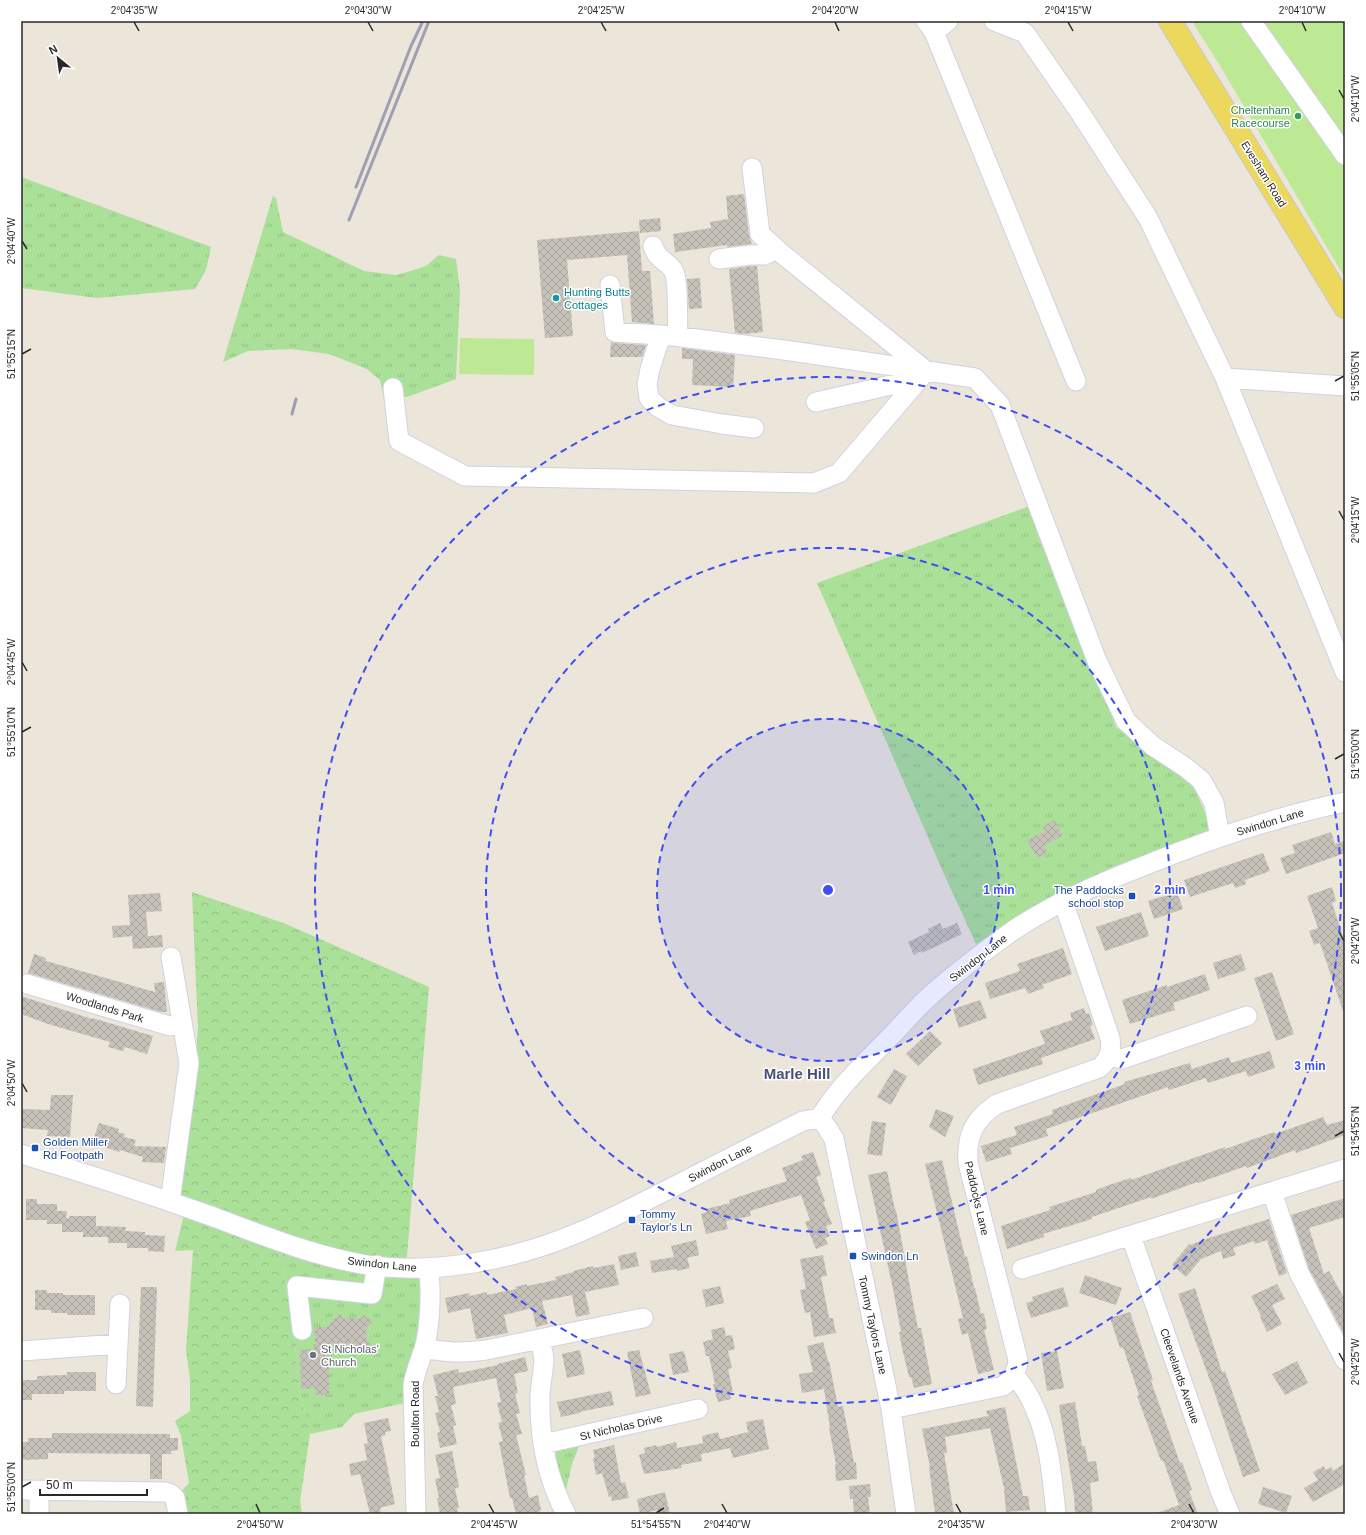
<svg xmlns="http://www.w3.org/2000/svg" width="1366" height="1535" font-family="Helvetica,sans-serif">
<defs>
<pattern id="grass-tufts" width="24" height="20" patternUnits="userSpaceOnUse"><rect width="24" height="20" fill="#aae098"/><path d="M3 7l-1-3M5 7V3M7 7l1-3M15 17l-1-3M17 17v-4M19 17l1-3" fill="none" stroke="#92c083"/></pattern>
<pattern id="forest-crowns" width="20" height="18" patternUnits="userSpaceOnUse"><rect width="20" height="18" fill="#aae098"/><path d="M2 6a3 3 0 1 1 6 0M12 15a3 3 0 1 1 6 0" fill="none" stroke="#92c083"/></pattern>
<pattern id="building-cross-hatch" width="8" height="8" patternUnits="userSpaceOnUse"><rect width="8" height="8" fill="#c6c2ba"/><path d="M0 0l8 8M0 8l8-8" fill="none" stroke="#aaa7a0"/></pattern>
</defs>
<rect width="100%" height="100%" fill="#ebe5da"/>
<path fill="url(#grass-tufts)" d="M21 177 211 247 206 270 195 289 97 298 21 288Z
M273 196 276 198 283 232 364 271 396 275 404 273 426 266 439 255 456 259 460 290 456 379 407 397 384 398 380 380 367 369 329 354 292 349 248 351 223 362Z
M1038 503 1116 727 1192 782 1212 829 976 944 944 874 817 583Z
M283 1242 428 1268 414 1401 354 1414 342 1427 310 1434 299 1390 295 1343 282 1262Z
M581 1441 572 1464 565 1494 554 1455 557 1450Z"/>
<path fill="url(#forest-crowns)" d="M192 892 286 924 429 987 406 1268 283 1243 282 1262 295 1343 299 1390 310 1434 300 1501 302 1514H178L175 1498 189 1483 181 1436 175 1421 190 1411V1380L186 1350 193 1250 175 1251 186 1207 177 1193 193 1107 198 1027Z"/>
<path fill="#bde894" d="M1192 21H1345V278L1219 64Z
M460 338 534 339V375L459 374Z"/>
<path fill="url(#building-cross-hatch)" d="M744 194 749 235 752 244 727 247V245L675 252 673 234 711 228 710 222 728 219 726 196Z
M660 218 661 231 640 233 639 220Z
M639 231 642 271H650L654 324 632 322 627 255 567 260 573 336 545 338 537 240Z
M751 266H757L763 332 745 334 735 333 729 269Z
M700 278 702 308 689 309 687 279Z
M611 342 614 343 646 345 642 357H610Z
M682 348 735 355 733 387 692 385 693 359H682Z
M1054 820 1063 835 1044 846 1048 852 1037 858 1027 840 1045 831 1043 827Z
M1331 832 1335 844 1345 841V853L1286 874 1280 858 1295 853 1292 845Z
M1263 853 1270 871 1245 880 1246 884 1235 888 1233 883 1190 897 1184 880Z
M1332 887 1336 901 1332 903 1345 942V1011H1343L1320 943 1314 945 1309 931 1318 928 1307 896Z
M1177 892 1183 909 1154 919 1148 901Z
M160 893 162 911 146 912 148 936 162 935 163 947 133 949 132 936 113 938 112 926 130 925 128 895Z
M1141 912 1149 936 1105 951 1096 927Z
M940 923 943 929 957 923 962 934 922 953 921 951 914 955 908 942 929 932 928 929Z
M1063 948 1072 974 1042 985 1044 988 1028 994 1025 988 990 999 985 983 1020 971 1017 964Z
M34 954 46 958V961L155 992 154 983 164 982 167 1012H161L28 973Z
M1241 954 1246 970 1218 979 1213 963Z
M1272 972 1294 1034 1276 1041 1254 978Z
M1205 974 1210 990 1173 1003 1175 1010 1130 1024 1122 1000 1167 985V987Z
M21 996 92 1019V1018L153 1036 147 1054 125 1047 123 1051 108 1047 110 1042 48 1024 21 1014Z
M980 1000 987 1018 959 1028 953 1009Z
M1084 1008 1086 1014 1089 1013 1093 1025 1090 1026 1095 1039 1041 1058 1043 1064 978 1085 973 1069 1045 1044 1040 1031 1072 1020 1070 1013Z
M930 1031 942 1043 918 1066 906 1054Z
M1270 1051 1275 1068 1248 1077 1246 1071 1208 1083 1206 1078 1169 1090 1168 1087 1046 1129 1048 1136 1010 1148 1012 1154 986 1162 981 1146 1017 1135 1014 1127 1053 1114 1052 1110 1125 1084 1124 1082 1190 1063 1192 1069 1229 1057 1231 1063Z
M894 1069 907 1076 891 1105 877 1097Z
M51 1095H73L70 1137 47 1136 48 1130 21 1128V1109L50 1110Z
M936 1109 954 1116 945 1137 929 1127Z
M1323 1117 1327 1125 1345 1120V1135L1296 1153 1295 1150 1247 1168 1246 1166 1198 1183 1197 1182 1151 1199V1197L1092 1217V1219L1043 1234 1044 1237 1007 1249 1001 1226 1050 1210 1049 1207 1096 1192V1190L1109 1185 1131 1178V1180L1225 1147V1149L1274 1132 1275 1134Z
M872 1121 886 1123 882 1156 867 1154Z
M99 1123 119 1129 118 1132 125 1134 124 1137 136 1140 134 1146 166 1147 164 1163 142 1162 143 1157 120 1150 119 1152 92 1143Z
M813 1152 821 1175 816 1177 825 1201 823 1202 832 1224 826 1226 830 1236 825 1238 828 1244 816 1249 805 1222 810 1220 801 1195 750 1211 751 1216 726 1221 728 1229 706 1234 701 1214 707 1212 706 1209 730 1203 729 1200 787 1181 782 1168 803 1160 801 1156Z
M942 1160 965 1257 967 1256 974 1288H975L981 1314 984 1313 987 1329 984 1330 994 1370 978 1374 968 1333 962 1335 958 1319 963 1318 925 1164Z
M887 1171 895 1210H896L913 1303 918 1328H921L932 1384 914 1388 911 1377H909L902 1348 899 1332H901L893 1289 868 1175Z
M1345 1198V1217L1309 1228 1324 1274 1329 1271 1345 1300V1336L1309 1269 1291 1215Z
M26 1199H37V1204H57V1211H67L66 1218 69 1219V1216H96V1226L126 1227 125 1231 145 1232V1235L165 1236 164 1252 148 1251V1248H127V1243H108V1237H83V1232H62V1224H47V1220H26Z
M1269 1219 1287 1273 1279 1276 1267 1240 1255 1244 1254 1241 1233 1248 1236 1255 1223 1259 1221 1251 1201 1259 1186 1277 1172 1265 1189 1244 1190 1245 1212 1237Z
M696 1240 699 1255 687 1258 690 1268 677 1271V1269L652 1273 650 1261 674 1257 671 1246Z
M636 1252 639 1266 621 1270 618 1256Z
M823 1255 827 1276 821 1277 829 1318H833L836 1333 814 1337 810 1312 805 1313 800 1290 806 1289 800 1259Z
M614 1264 619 1285 585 1292 590 1314 576 1317 572 1295 542 1301 548 1324 536 1327 532 1308 504 1315 508 1333 476 1339 470 1308 448 1313 445 1298 469 1293 470 1296 487 1292V1295L516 1289 515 1287 527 1284V1286L556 1280 555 1277 574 1272 573 1271 593 1266 594 1268Z
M1085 1275 1122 1288 1116 1305 1079 1293Z
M1277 1284 1285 1299 1272 1305 1282 1324 1267 1332 1260 1317 1261 1316 1251 1296Z
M720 1286 724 1303 706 1307 702 1290Z
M141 1287H157L153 1407 136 1406Z
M1063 1287 1069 1306 1031 1318 1026 1303 1033 1301 1032 1297Z
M1195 1288 1222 1372 1225 1371 1260 1471 1243 1477 1214 1391 1178 1294Z
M35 1290H47V1293H63V1295H95V1315H67V1313H51V1310H35Z
M1130 1312 1153 1380 1151 1381 1180 1463 1182 1462 1192 1490 1189 1491 1198 1514H1157V1513L1179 1505 1163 1460 1161 1461 1137 1396 1139 1395 1123 1347 1120 1348 1110 1318Z
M339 1314 345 1319 351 1317 359 1319 365 1315 373 1322 367 1327 366 1333 367 1340 373 1347 365 1354 358 1349 352 1348 346 1349 340 1355 329 1344V1395H315V1388L301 1389 300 1350 315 1349V1331L313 1327H327Z
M724 1327 726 1336 732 1335 735 1349 728 1351 732 1368 728 1369 733 1392H730L731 1399 718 1402 713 1384H715L709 1356H706L703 1342 713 1339 711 1330Z
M823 1342 828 1361H829L838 1407 843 1406 854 1463 856 1462 857 1479 836 1481 835 1464H836L829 1428H830L824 1389 802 1393 799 1374 813 1372 807 1346Z
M580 1350 585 1374 567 1378 562 1354Z
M639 1350 651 1394 636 1397 627 1352Z
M684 1351 689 1372 673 1375 669 1354Z
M1057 1351 1064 1388 1047 1391 1041 1353Z
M525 1357 528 1371 514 1374 518 1393 515 1394 520 1413 516 1414 522 1434 516 1435 526 1475H524L529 1498 538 1495 541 1511 530 1514H516L512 1498H510L499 1442 503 1441 498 1423 502 1422 497 1403 501 1402 496 1378 453 1387 456 1404 451 1405 456 1425 453 1426 457 1444 440 1448 437 1433 440 1432 435 1413 439 1412 435 1396H438L433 1375 458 1369 459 1373 498 1365V1364Z
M1297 1361 1308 1383 1285 1395 1272 1374Z
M67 1372H96V1391H64V1394H32V1400H21V1380H37V1376L67 1375Z
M611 1391 614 1405 579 1412 580 1413 561 1417 557 1402Z
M1075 1402 1082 1446H1085L1088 1462 1096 1461 1099 1481 1090 1483 1093 1514H1075L1074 1496 1059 1405Z
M1005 1407 1023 1496H1028L1030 1510 1006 1512 1004 1488 990 1428 945 1437 947 1453H944L954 1514H935L929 1467H930L922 1429 988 1416 986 1411Z
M388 1418 391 1431 385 1432 386 1435 381 1436 395 1504 380 1508 381 1514H370L360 1474 351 1476 349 1464 367 1460 364 1444 368 1443 364 1423Z
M763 1419 769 1449 733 1458 730 1448 701 1454 702 1461 681 1465 682 1468 644 1474 639 1455 645 1453 644 1448 656 1445 657 1447 676 1442 677 1448 699 1444 703 1443 702 1436 718 1432 720 1439 748 1432 746 1422Z
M52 1433 170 1434V1438H178V1450L171 1451V1454H162V1479H150V1454L48 1453V1459L21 1460V1442H28V1438H52Z
M614 1445 621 1483 625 1482 629 1498 612 1501 611 1496 609 1497 602 1473 596 1475 593 1458H595L593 1450Z
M452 1451 459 1487 455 1488 459 1508H457L458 1514H440L437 1498H439L435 1479 440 1478 435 1455Z
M1345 1463V1484L1313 1502 1304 1488 1318 1480 1313 1472 1324 1466 1325 1470 1331 1467 1333 1471Z
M870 1484 871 1497H868L870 1514H854L853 1499H850L849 1486Z
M1263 1487 1292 1496 1286 1513 1258 1504Z
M665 1492 670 1514H659L658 1510 640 1514 637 1499Z"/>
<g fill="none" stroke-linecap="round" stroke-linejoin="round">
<defs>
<path id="minor" d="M926 21 934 32 948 21
M994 21 1025 33 1081 114 1148 218 1225 378 1345 672
M1251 21 1345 155
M934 32 1076 381
M752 168 760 234 781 253 925 370
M653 246C657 261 669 261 674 272 679 285 677 321 678 337
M719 259 750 255H764L777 249
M610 285 615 332 674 336 791 351 975 378 1000 405 1097 661 1126 721 1153 746 1185 767 1201 780 1214 803 1220 837
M661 335 650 369 647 384 649 398 658 407 672 415 722 424 754 428
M1225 378 1345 386
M393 388 399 441 465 476 814 483 839 473 926 371
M816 402 909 381 921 373
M27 984 170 1026 182 1024
M1109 1056 1122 1059 1247 1016
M820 1118C838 1087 865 1063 890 1037 904 1023 917 1007 932 994 958 971 986 950 1014 930 1053 904 1097 884 1141 867 1207 840 1275 817 1345 802
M820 1118 828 1129 834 1139 891 1409 906 1514
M21 1154C85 1173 149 1194 211 1216 262 1235 313 1256 367 1265 434 1275 513 1260 575 1234 610 1220 643 1202 677 1185 719 1163 761 1142 803 1121L820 1118
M1272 1192 1299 1273 1345 1360
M170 1202 189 1063 171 957
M1131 1236 1221 1493 1230 1514
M1022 1269 1345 1169
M302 1330 297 1286 372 1294 377 1265
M540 1340C541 1346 544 1354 544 1361 543 1372 541 1383 540 1395 539 1436 547 1478 566 1514
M424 1348C446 1353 463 1353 486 1350L643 1318
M21 1351 118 1344
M1014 1375C1020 1382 1026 1390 1030 1398 1049 1434 1052 1475 1056 1514
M116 1384 120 1304
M891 1409 1003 1386C1013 1379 1017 1372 1018 1360L968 1163C966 1136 974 1119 997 1104L1099 1068C1109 1060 1112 1051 1110 1038L1063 901
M543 1444 698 1409
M21 1490 165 1492 171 1494 175 1498 178 1514
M39 1491V1514
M416 1514 413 1385C415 1372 420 1361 424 1349 430 1328 432 1289 428 1268"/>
<path id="major" d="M1170 21 1345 307"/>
</defs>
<use href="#minor" stroke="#d0d2e1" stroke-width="21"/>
<use href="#major" stroke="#c7c7c7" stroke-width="24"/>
<use href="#minor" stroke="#fff" stroke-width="19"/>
<use href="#major" stroke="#edd85e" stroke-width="22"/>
<path stroke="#9e9fb3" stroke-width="3" d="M356 187 411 46 423 21
M349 220 429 21
M292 414 296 399"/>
</g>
<path fill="none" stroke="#292929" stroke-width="1.5" d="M134 22 139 31M368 22 373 31M601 22 606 31M835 22 839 31M1068 22 1073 31M1302 22 1306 31M1339 90 1344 99M22 241 27 249M22 354 31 349M1335 381 1344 376M1339 511 1344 520M22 662 27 671M22 732 31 727M1335 759 1344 754M1339 932 1344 941M22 1083 27 1092M1335 1136 1344 1131M1339 1353 1344 1362M22 1487 31 1482M256 1504 260 1513M489 1504 494 1513M722 1504 727 1513M956 1504 961 1513M1189 1504 1194 1513M656 1513 664 1508"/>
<circle cx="828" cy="890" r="171" fill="#3d4ff5" fill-opacity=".12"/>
<g fill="none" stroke="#3d4ff5" stroke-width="2" stroke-dasharray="7 5">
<circle cx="828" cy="890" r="171"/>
<circle cx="828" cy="890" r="342"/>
<circle cx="828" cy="890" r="513"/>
</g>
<circle fill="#2e9e5b" stroke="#fff" stroke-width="1.5" cx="1298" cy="116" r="4"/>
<circle fill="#0f9aa8" stroke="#fff" stroke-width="1.5" cx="556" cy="298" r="4"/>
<g fill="#1a4fb4" stroke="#fff" stroke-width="1.5">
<rect x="1128" y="892" width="8" height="8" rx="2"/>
<rect x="31" y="1144" width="8" height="8" rx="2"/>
<rect x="628" y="1216" width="8" height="8" rx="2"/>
<rect x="849" y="1252" width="8" height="8" rx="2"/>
</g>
<circle fill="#6b7280" stroke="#fff" stroke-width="1.5" cx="313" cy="1355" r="4"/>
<g text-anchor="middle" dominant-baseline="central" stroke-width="3" stroke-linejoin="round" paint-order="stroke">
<g font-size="11" fill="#27864d" stroke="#fff" text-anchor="end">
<text x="1290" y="110">Cheltenham<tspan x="1290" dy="13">Racecourse</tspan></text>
</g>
<g font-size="11" fill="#292929" stroke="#fff">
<text transform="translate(1264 174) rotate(58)">Evesham Road</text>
<text transform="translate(1270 822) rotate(-17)">Swindon Lane</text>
<text transform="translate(978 958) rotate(-38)">Swindon Lane</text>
<text transform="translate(105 1007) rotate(17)">Woodlands Park</text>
<text transform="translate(720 1163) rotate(-27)">Swindon Lane</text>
<text transform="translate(977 1198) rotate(77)">Paddocks Lane</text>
<text transform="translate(382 1264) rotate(6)">Swindon Lane</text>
<text transform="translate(873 1325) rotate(78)">Tommy Taylors Lane</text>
<text transform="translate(1180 1376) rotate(71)">Cleevelands Avenue</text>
<text transform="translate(415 1414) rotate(-90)">Boulton Road</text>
<text transform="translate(621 1427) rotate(-13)">St Nicholas Drive</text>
</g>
<g font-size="11" fill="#0d838f" stroke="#fff" text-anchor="start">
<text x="564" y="292">Hunting Butts<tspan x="564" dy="13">Cottages</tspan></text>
</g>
<g font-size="11" fill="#164399" stroke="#fff" text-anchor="start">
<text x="1124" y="890" text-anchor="end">The Paddocks<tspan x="1124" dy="13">school stop</tspan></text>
<text x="43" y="1142">Golden Miller<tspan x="43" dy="13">Rd Footpath</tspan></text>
<text x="640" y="1214">Tommy<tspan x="640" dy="13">Taylor's Ln</tspan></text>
<text x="861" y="1256">Swindon Ln</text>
</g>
<g font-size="11" fill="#5b616d" stroke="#fff" text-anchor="start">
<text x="321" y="1349">St Nicholas'<tspan x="321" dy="13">Church</tspan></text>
</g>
<g font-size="15" font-weight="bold" fill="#4a4f78" stroke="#fff">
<text x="797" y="1073">Marle Hill</text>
</g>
</g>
<circle cx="828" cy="890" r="6" fill="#3d4ff5" stroke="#fff" stroke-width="2"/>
<g font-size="12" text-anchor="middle" font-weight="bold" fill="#3d4ff5" stroke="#fff" stroke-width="3" stroke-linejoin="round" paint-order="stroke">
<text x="999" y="894">1 min</text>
<text x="1170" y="894">2 min</text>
<text x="1310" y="1070">3 min</text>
</g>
<rect width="1366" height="1535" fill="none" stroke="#ffffff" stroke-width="44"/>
<g transform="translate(58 58) rotate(331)" stroke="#ffffff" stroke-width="3" paint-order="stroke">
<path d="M0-3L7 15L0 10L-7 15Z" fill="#292929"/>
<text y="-6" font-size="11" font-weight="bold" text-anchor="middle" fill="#292929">N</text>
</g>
<path d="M40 1489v6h107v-6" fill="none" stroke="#292929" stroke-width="2"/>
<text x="46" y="1489" font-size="12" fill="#292929" stroke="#ffffff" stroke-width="3" paint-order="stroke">50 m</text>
<rect x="22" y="22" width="1322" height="1491" fill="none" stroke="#292929" stroke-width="1.5"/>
<g font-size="10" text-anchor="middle" fill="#292929">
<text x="134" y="14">2°04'35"W</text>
<text x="368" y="14">2°04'30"W</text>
<text x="601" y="14">2°04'25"W</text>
<text x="835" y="14">2°04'20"W</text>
<text x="1068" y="14">2°04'15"W</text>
<text x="1302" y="14">2°04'10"W</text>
<text transform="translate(1355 99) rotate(-90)" y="4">2°04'10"W</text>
<text transform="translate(11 241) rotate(-90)" y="4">2°04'40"W</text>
<text transform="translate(11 354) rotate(-90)" y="4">51°55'15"N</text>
<text transform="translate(1355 376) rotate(-90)" y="4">51°55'05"N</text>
<text transform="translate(1355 520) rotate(-90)" y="4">2°04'15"W</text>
<text transform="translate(11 662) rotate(-90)" y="4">2°04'45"W</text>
<text transform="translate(11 732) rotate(-90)" y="4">51°55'10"N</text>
<text transform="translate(1355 754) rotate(-90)" y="4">51°55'00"N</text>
<text transform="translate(1355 941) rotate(-90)" y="4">2°04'20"W</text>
<text transform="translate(11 1083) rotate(-90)" y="4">2°04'50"W</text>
<text transform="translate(1355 1131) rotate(-90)" y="4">51°54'55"N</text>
<text transform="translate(1355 1362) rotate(-90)" y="4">2°04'25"W</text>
<text transform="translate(11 1487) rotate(-90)" y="4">51°55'00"N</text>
<text x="260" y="1528">2°04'50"W</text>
<text x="494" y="1528">2°04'45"W</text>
<text x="656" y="1528">51°54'55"N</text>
<text x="727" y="1528">2°04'40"W</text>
<text x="961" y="1528">2°04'35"W</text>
<text x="1194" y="1528">2°04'30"W</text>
</g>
</svg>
